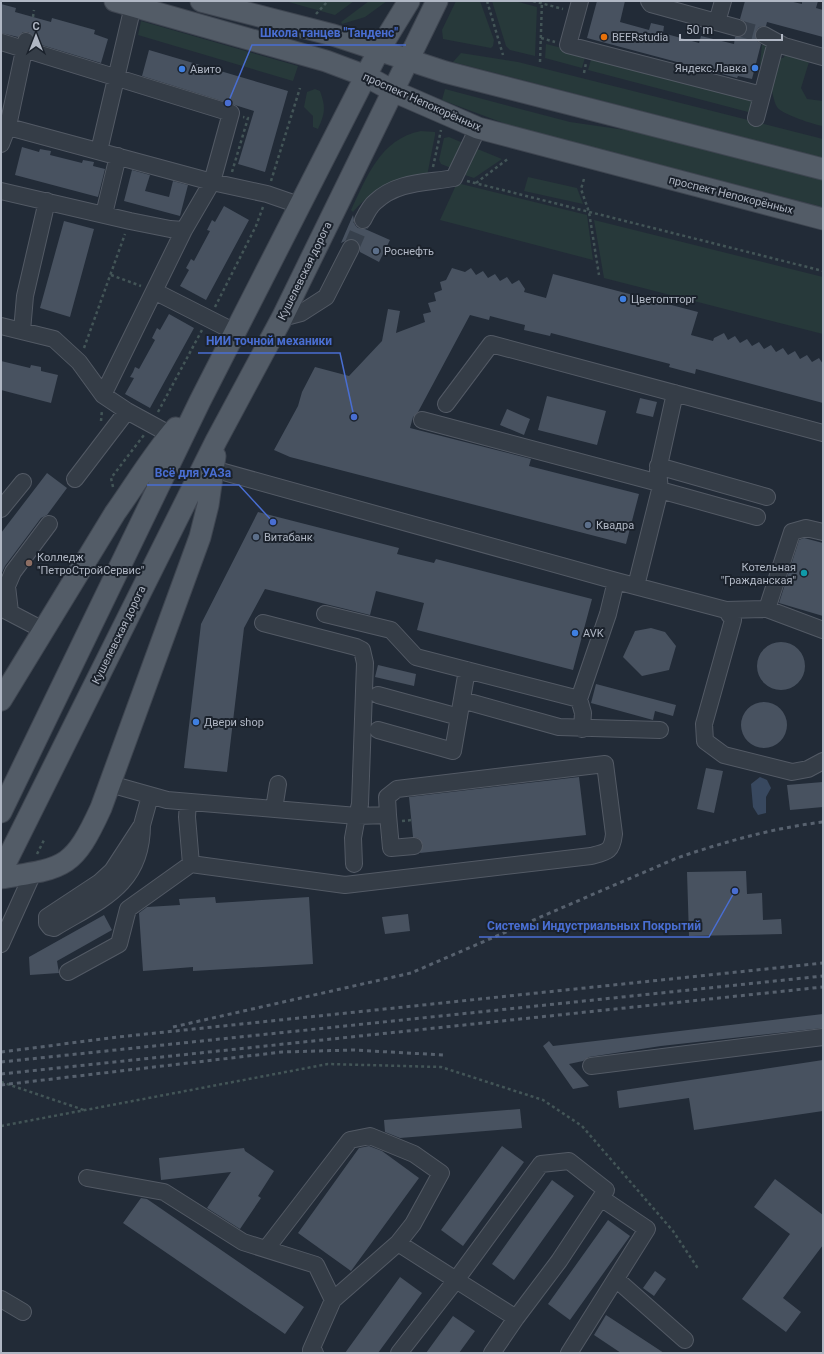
<svg xmlns="http://www.w3.org/2000/svg" width="824" height="1354" font-family="Roboto,sans-serif">
<rect width="100%" height="100%" fill="#222b37"/>
<path fill="#27393a" d="M285 1H354L335 15Z
M369 1H387L365 17 342 24 341 22Z
M456 1H480L494 40 493 46 491 48 443 39 442 30Z
M492 1H515L537 7 535 56 510 50 506 46Z
M141 21 298 66 293 81 138 35Z
M765 42 768 46 770 57 783 58 794 46 809 62 801 88 807 99 823 101V126C815 125 781 114 777 107 773 101 774 92 768 83L770 74 760 64 762 45Z
M546 44 586 54 582 68 545 58Z
M461 53 518 62 823 139V158L453 62Z
M592 56 753 100 752 113 588 70Z
M315 89 320 91C326 108 325 113 318 129L313 127V116L304 107 307 92Z
M445 89 570 122 639 132 823 180V207L511 126 442 100Z
M421 131 435 132V135L427 176C395 176 373 189 353 212L351 210C367 177 380 139 421 131Z
M449 137 463 143 451 168 441 164 439 160 444 138Z
M475 148 502 159 474 178 462 174Z
M528 177 577 188 583 204 524 191Z
M457 183 587 215 593 260 440 220Z
M594 220 823 277V334L604 278Z"/>
<path fill="#38485f" d="M760 777 767 780 771 788 766 797V813L758 815 753 807 751 784Z"/>
<path fill="#485260" d="M597 1H625L620 22 649 30 651 23 664 26 663 33 699 43 701 36 734 44 735 37 744 35 747 30 745 22 740 19 745 1H789L802 4V1H818L816 8 823 10V37L767 22 766 26 759 27 756 31V40L761 44 752 79 738 76 737 78 587 38Z
M1 4 16 8 15 12 51 22 52 18 95 30 94 34 108 39 101 63 35 43V38L28 32H23L18 37 1 33Z
M149 50 288 91 265 172 238 164 254 111 142 76Z
M22 147 39 152 40 149 45 150 51 151 50 155 82 163 83 160 94 162 93 166 105 169 98 197 15 175Z
M132 170 150 175 145 191 169 197 173 181 188 185 180 216 124 201Z
M224 206 249 220 206 300 180 286 189 270 186 268 191 259 194 261 210 231 207 230 212 220 215 222Z
M353 215 355 225 358 228 365 229 390 240 379 262 360 252 359 243 355 239H350L341 243Z
M64 221 94 229 70 317 40 308Z
M452 268 465 272 471 268 476 275 483 271 488 278 495 274 500 281 507 277 512 284 519 280 525 289 524 292 546 298 553 274 698 312 691 335 713 341 714 338 724 333 728 340 735 336 740 343 747 339 752 346 759 342 764 349 771 345 776 352 783 348 788 355 795 351 800 359 807 355 812 362 819 358 823 364V403L696 369 695 374 669 367 670 364 551 333 550 336 524 330 525 325 490 316 489 320 470 315 418 412 413 417 410 428 531 459 529 466 639 494 626 544 290 457 274 450 298 406 302 392 315 367 349 376 382 341 388 309 400 311 396 333 425 322 423 314 431 312 428 303 436 301 434 293 442 290 440 282 446 280Z
M169 314 194 328 150 408 125 394 134 378 130 377 133 372 135 367 139 369 155 340 152 338 157 328 160 330Z
M1 361 30 368 31 365 41 367V371L58 375 51 403 1 390Z
M547 396 606 411 597 445 538 430Z
M640 398 657 402 653 417 636 413Z
M507 409 530 419 524 435 500 425Z
M47 473 67 488 47 515 41 518 5 566 1 575V533Z
M258 512 399 548 397 554 434 563 436 559 592 599 573 670 417 630 424 603 376 591 370 615 265 589 244 628 227 772 184 768 201 624Z
M804 538 823 543V616L779 603 799 540Z
M651 628 665 632 676 646 669 670 642 676 623 657 635 631Z
M757 666a24 24 0 1 1 48 0a24 24 0 1 1-48 0Z
M378 665 416 674 414 686 375 677Z
M596 684 676 705 673 716 655 711 653 720 591 703Z
M741 725a23 23 0 1 1 46 0a23 23 0 1 1-46 0Z
M706 768 723 771 714 813 697 809Z
M579 777 586 835 420 853 423 845 418 838 413 837 409 797Z
M823 782V807L790 810 787 785Z
M746 871 747 894 762 893 763 920 781 919 782 934 689 936 687 872Z
M215 897 216 903 309 897 313 964 193 971V967L143 971 139 913 147 907 180 905 179 899Z
M408 914 410 931 385 934 382 917Z
M104 915 112 930 57 961 59 973 30 975 29 957Z
M823 1014V1028L661 1046 589 1057 583 1061 569 1064 589 1086 573 1089 543 1046 549 1041 553 1046Z
M823 1060V1111L694 1130 689 1098 619 1108 617 1091Z
M520 1109 522 1128 400 1138 385 1132 384 1120Z
M369 1146 382 1151 419 1178 351 1271 298 1233 359 1148Z
M502 1146 524 1162 463 1246 441 1230Z
M244 1148 245 1151 274 1171 258 1196 261 1198 240 1229 207 1208 231 1172 161 1180 159 1158Z
M775 1179 823 1215V1245L783 1298 801 1312 786 1332 742 1299 790 1234 754 1207Z
M552 1180 574 1196 514 1280 492 1264Z
M141 1198 147 1199 304 1307 285 1334 123 1223Z
M608 1220 630 1236 570 1320 548 1304Z
M655 1271 666 1279 654 1296 643 1288Z
M400 1277 422 1293 378 1353H345Z
M606 1315 664 1353H621L594 1335Z
M453 1316 475 1331 459 1353H426Z"/>
<g fill="none" stroke-linecap="round" stroke-linejoin="round">
<path stroke="#37404c" stroke-width="16" stroke-dasharray="16 8" stroke-linecap="butt" d="M738 28 764 35
M351 248 363 220"/>
<defs>
<path id="minor" d="M580 1 568 45 762 95
M649 1 651 4 738 28
M717 22 723 1
M764 35 784 46 823 57
M1 42 231 113 212 182 184 230 103 395
M756 118 776 42
M1 125 212 182 267 194 299 205
M1 144 8 126 26 41
M99 151 133 6
M1 191 130 221 170 229 184 230
M104 214 118 156
M363 220C366 214 370 206 375 202 397 181 426 183 454 178L478 128
M154 291 235 332
M282 318 301 313 326 297 351 248
M1 326 54 339 79 362 103 395 127 411 171 435
M22 331 25 296 47 201
M446 404 491 344 823 433
M422 420 659 483
M658 466 767 497
M213 469 616 581 726 610 767 609 823 630
M75 479 127 411
M660 490 757 517
M1 509 23 482
M636 586 660 490 658 470 675 393
M1 608 43 630
M767 609 792 532 806 528 823 532
M726 610 733 620 704 724 705 741 724 755 792 772 808 769 823 761
M10 612 7 586 13 572 49 524
M325 614 391 630 416 657 579 699 608 614 616 581
M378 695 459 717
M579 699 583 713 582 729
M462 700 559 727 660 730
M378 730 453 751 467 670
M110 784 167 800 357 816 360 804 365 663 362 650 356 647 263 623
M188 802 187 817 191 864 345 885 591 856C607 852 612 852 614 834L605 764 397 789 387 797 388 815 357 816 353 838 354 864
M274 809 278 784
M388 815 391 848 414 846
M142 825C142 886 100 900 54 928L50 927 47 923V917L100 882 112 871 142 825 150 796
M1 944 33 873
M68 972 119 944 128 909 191 864
M591 1066 823 1037
M569 1161 606 1190 559 1261 516 1318 456 1280 541 1164Z
M87 1178 164 1192 243 1242 316 1265 333 1300 311 1350 315 1353
M266 1249 350 1140 370 1136 414 1154 441 1173 413 1224 398 1243 456 1280 399 1353
M616 1279 685 1340
M1 1299 23 1312
M333 1300 398 1243
M492 1353 516 1318
M569 1353 647 1229 601 1198"/>
<path id="major" d="M115 1 326 61 366 76 393 91 478 128 823 219
M201 1 333 35 445 72 823 169
M1 700 115 513C135 485 153 454 176 428
M1 812 200 401 379 50 409 1
M1 872 216 441 282 318 437 1
M1 878C65 868 73 869 101 808L200 537 208 505 215 456"/>
</defs>
<use href="#minor" stroke="#535a65" stroke-width="18"/>
<use href="#major" stroke="#3f4651" stroke-width="23"/>
<path stroke="#435557" stroke-width="2.5" stroke-dasharray="3 3" stroke-linecap="butt" d="M487 1 503 55
M533 1 563 9
M316 14 328 1
M33 17 34 10
M541 38 555 42
M540 62 542 1
M584 73 586 63
M433 167 441 130
M232 172 248 118 243 117
M584 179 581 189 589 212 599 275
M271 181 300 88
M467 181 823 271
M476 183 509 158
M111 275 141 286
M215 307 256 226 263 207
M84 348 125 234
M158 412 202 330
M101 421 102 410
M113 487 111 478 144 435
M402 821 412 820
M37 854 44 840
M1 1082 84 1110
M1 1126 328 1064 441 1067 543 1100 582 1126 673 1231 699 1270"/>
<use href="#minor" stroke="#353d47" stroke-width="16"/>
<use href="#major" stroke="#535c67" stroke-width="21"/>
<path stroke="#57616e" stroke-width="3" stroke-dasharray="4 4" stroke-linecap="butt" d="M173 1027 411 973 677 858C724 842 773 828 823 822
M1 1052 118 1037 823 963
M1 1062 823 976
M1 1074 823 987
M1 1085 282 1052 353 1050 444 1055"/>
</g>
<circle fill="#e8710a" stroke="#1b222c" stroke-width="1.5" cx="604" cy="37" r="4"/>
<g fill="#3f7fe0" stroke="#1b222c" stroke-width="1.5">
<circle cx="755" cy="68" r="4"/>
<circle cx="182" cy="69" r="4"/>
<circle cx="623" cy="299" r="4"/>
<circle cx="575" cy="633" r="4"/>
<circle cx="196" cy="722" r="4"/>
</g>
<g fill="#5c6f8a" stroke="#1b222c" stroke-width="1.5">
<circle cx="376" cy="251" r="4"/>
<circle cx="588" cy="525" r="4"/>
<circle cx="256" cy="537" r="4"/>
</g>
<circle fill="#8d6e63" stroke="#1b222c" stroke-width="1.5" cx="29" cy="563" r="4"/>
<circle fill="#0f9aa8" stroke="#1b222c" stroke-width="1.5" cx="804" cy="573" r="4"/>
<g text-anchor="middle" dominant-baseline="central" stroke-width="4" stroke-linejoin="round" paint-order="stroke">
<g font-size="11" fill="#b0b7c4" stroke="#1b222c" text-anchor="start">
<text x="612" y="37">BEERstudia</text>
<text x="747" y="68" text-anchor="end">Яндекс.Лавка</text>
<text x="190" y="69">Авито</text>
<text x="384" y="251">Роснефть</text>
<text x="631" y="299">Цветоптторг</text>
<text x="596" y="525">Квадра</text>
<text x="264" y="537">Витабанк</text>
<text x="37" y="557">Колледж<tspan x="37" dy="13">"ПетроСтройСервис"</tspan></text>
<text x="796" y="567" text-anchor="end">Котельная<tspan x="796" dy="13">"Гражданская"</tspan></text>
<text x="583" y="633">AVK</text>
<text x="204" y="722">Двери shop</text>
</g>
<g font-size="11" fill="#b0b7c4" stroke="#1b222c">
<text transform="translate(422 102) rotate(24)">проспект Непокорённых</text>
<text transform="translate(731 195) rotate(14)">проспект Непокорённых</text>
<text transform="translate(305 271) rotate(-64)">Кушелевская дорога</text>
<text transform="translate(119 635) rotate(-64)">Кушелевская дорога</text>
</g>
</g>
<path fill="none" stroke="#496ed2" stroke-width="1.5" d="M228 103L252 45H406M354 417L340 353H198M273 522L239 485H147M735 891L709 937H479"/>
<g fill="#496ed2" stroke="#1b222c" stroke-width="1.5">
<circle cx="228" cy="103" r="4"/>
<circle cx="354" cy="417" r="4"/>
<circle cx="273" cy="522" r="4"/>
<circle cx="735" cy="891" r="4"/>
</g>
<g font-size="12" text-anchor="middle" font-weight="bold" fill="#496ed2" stroke="#1b222c" stroke-width="4" stroke-linejoin="round" paint-order="stroke">
<text x="329" y="37">Школа танцев "Танденс"</text>
<text x="269" y="345">НИИ точной механики</text>
<text x="193" y="477">Всё для УАЗа</text>
<text x="594" y="930">Системы Индустриальных Покрытий</text>
</g>
<rect width="824" height="1354" fill="none" stroke="#b0b7c4" stroke-width="4"/>
<g transform="translate(36 36)" stroke="#1b222c" stroke-width="3" paint-order="stroke">
<path d="M0-3L7 15L0 10L-7 15Z" fill="#b0b7c4"/>
<text y="-6" font-size="11" font-weight="bold" text-anchor="middle" fill="#b0b7c4">С</text>
</g>
<path d="M680 34v6h102v-6" fill="none" stroke="#b0b7c4" stroke-width="2"/>
<text x="686" y="34" font-size="12" fill="#b0b7c4" stroke="#1b222c" stroke-width="3" paint-order="stroke">50 m</text>
</svg>
